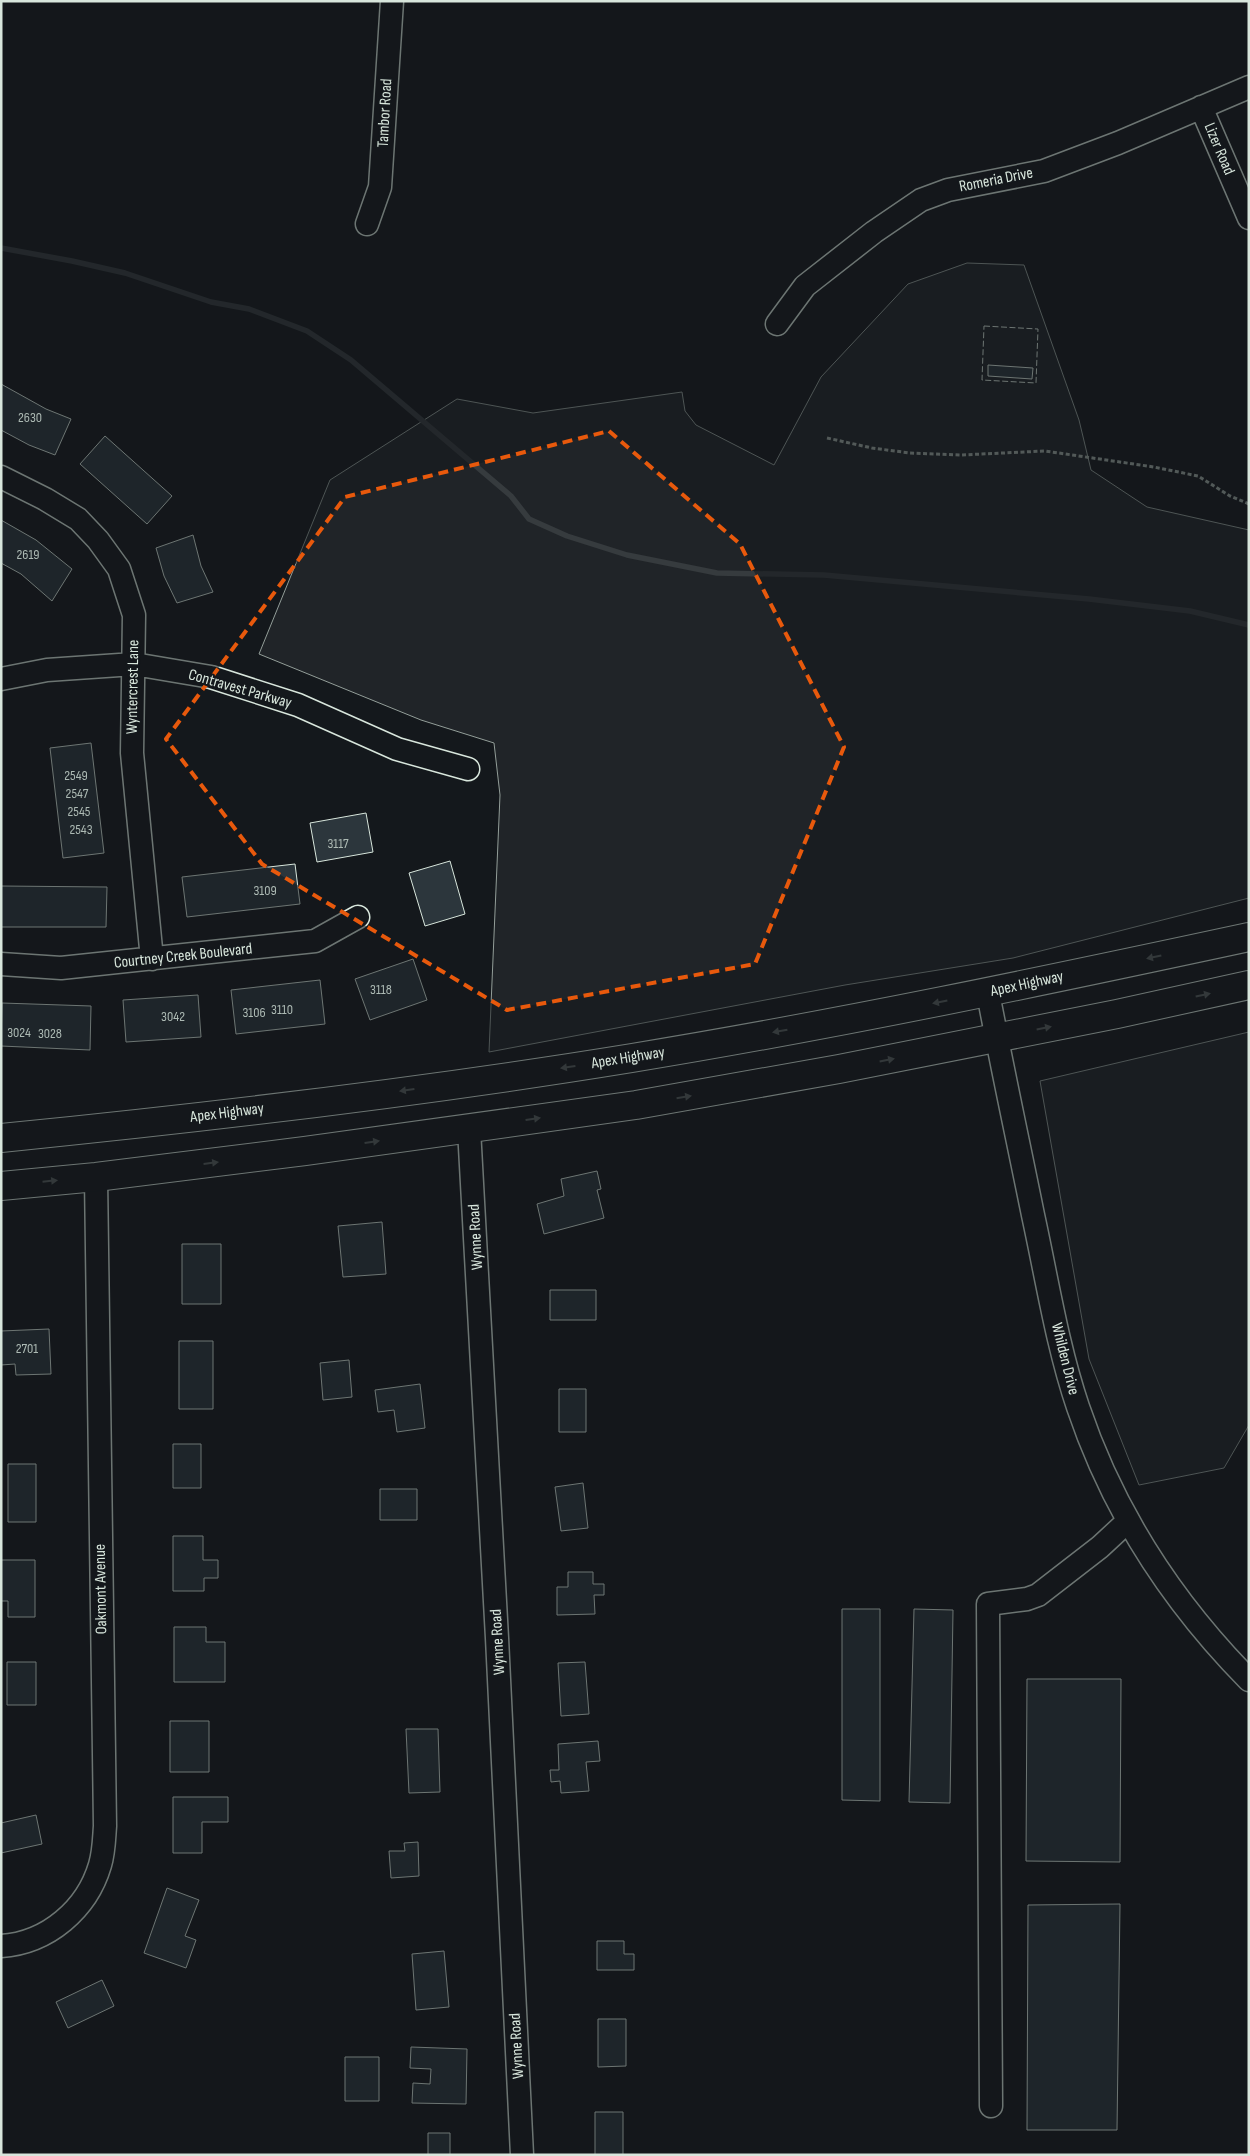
<svg xmlns="http://www.w3.org/2000/svg" width="1250" height="2156" font-family="'Sofia Sans Condensed',sans-serif">
<rect width="100%" height="100%" fill="#14181c"/>
<path fill="#202428" stroke="#939e99" d="M967 263 1024 265 1079 420 1091 470 1147 507 1249 530V898L1013 958 845 985 489 1052 500 795 494 743 421 720 259 654 330 480 457 399 533 413 682 392 685 411 696 425 774 465 821 377 908 284Z
M1249 1032V1425L1224 1468 1139 1485 1089 1359 1040 1081Z"/>
<g fill="none" stroke-linecap="round" stroke-linejoin="round">
<path stroke="#363b3e" stroke-width="5.5" d="M1 248 72 261 125 273 211 302 249 309 307 331 351 360 511 496 529 519 567 536 627 555 717 573 824 575 1089 599 1190 611 1249 625"/>
</g>
<path fill="#2c363c" stroke="#d8e6dc" d="M988 365 1033 368 1032 379 988 376Z
M1 384 46 409 71 419 55 455 29 445 1 430Z
M105 436 172 496 147 524 80 464Z
M1 520 36 540 72 569 52 601 21 574 1 563Z
M193 535 201 566 213 592 177 603 164 576 156 548Z
M91 743 104 853 63 858 50 748Z
M366 813 373 852 317 862 310 823Z
M450 861 465 914 425 926 409 873Z
M295 864 300 904 187 917 182 877Z
M1 886 107 887 106 927H1Z
M413 959 427 1000 370 1020 355 979Z
M320 980 325 1024 236 1034 231 990Z
M198 995 201 1037 126 1042 123 1000Z
M2 1003 91 1006 90 1050 1 1046Z
M597 1171 601 1189 597 1190 604 1218 544 1234 537 1204 564 1196 561 1179Z
M382 1222 386 1274 343 1277 338 1226Z
M182 1244H221V1304H182Z
M550 1290H596V1320H550Z
M49 1329 51 1374 16 1375 15 1364 1 1365V1331Z
M179 1341H213V1409H179Z
M349 1360 352 1397 323 1400 320 1363Z
M420 1384 425 1428 397 1432 394 1410 378 1412 375 1390Z
M559 1389H586V1432H559Z
M173 1444H201V1488H173Z
M8 1464H36V1522H8Z
M583 1483 588 1528 561 1531 555 1487Z
M380 1489H417V1520H380Z
M173 1536H203V1560H218V1578H204V1591H173Z
M1 1560H35V1617H8V1601H1Z
M568 1572H593V1584H604V1595H594L595 1614 557 1615V1587H568Z
M842 1609H880V1801L842 1800Z
M914 1609 953 1610 950 1803 909 1802Z
M174 1627H206V1642H225V1682H174Z
M7 1662H36V1705H7Z
M585 1662 589 1714 561 1716 558 1663Z
M1027 1679H1121L1120 1862 1026 1861Z
M170 1721H209V1772H170Z
M406 1729H438L440 1792 409 1793Z
M598 1741 600 1761 586 1762 589 1791 561 1793 560 1781 551 1782 550 1770H559L558 1744Z
M173 1797H228V1822H202V1853H173Z
M36 1815 42 1844 1 1853V1823Z
M418 1842 419 1876 391 1878 389 1851H405L404 1843Z
M167 1888 199 1900 185 1936 196 1940 186 1968 144 1953Z
M1120 1904 1117 2130H1027L1028 1905Z
M597 1941H624V1954H634V1970H597Z
M444 1951 449 2007 416 2010 412 1954Z
M102 1980 114 2006 68 2028 56 2002Z
M598 2019H626V2066L598 2067Z
M411 2047 467 2049 466 2104 412 2103 413 2083 430 2084 431 2069 410 2068Z
M345 2057H379V2101H345Z
M595 2112H623V2155H595Z
M428 2133H450V2155H428Z"/>
<g fill="none" stroke-linecap="round" stroke-linejoin="round">
<defs>
<path id="minor" d="M1201 107 1249 218
M367 224 380 187 392 1
M777 324 805 286 874 232 921 200 948 190 1044 171 1118 143 1249 87
M1 477 45 499 78 519 98 540 119 569 134 615 132 753 152 959
M1 679 47 670 134 664 211 677 298 705 397 749 468 769
M1 964 61 968 315 941 358 917
M988 993C1002 1067 1018 1141 1033 1215 1047 1279 1057 1345 1078 1407 1113 1511 1172 1602 1249 1680
M469 1129 497 1638 522 2155
M1 1946C48 1943 87 1909 100 1865 104 1852 104 1839 105 1826L96 1177
M991 2106 988 1604 1027 1599 1038 1595 1100 1547 1128 1521"/>
<path id="major" d="M1 1138C212 1117 423 1092 632 1058 839 1024 1044 981 1249 937
M1 1186 96 1177 305 1151 636 1105 839 1069 1117 1014 1249 985"/>
</defs>
<use href="#minor" stroke="#d8e6dc" stroke-width="25"/>
<use href="#major" stroke="#d8e6dc" stroke-width="30"/>
<path stroke="#9da8a2" stroke-width="3" stroke-dasharray="4 2.5" stroke-linecap="butt" d="M827 438 872 448 910 453 961 455 1045 451 1154 467 1198 476 1230 496 1249 504"/>
<use href="#minor" stroke="#14181c" stroke-width="22"/>
<use href="#major" stroke="#14181c" stroke-width="28"/>
<path stroke="#d8e6dc" stroke-width="1" stroke-dasharray="6 2.5" stroke-linecap="butt" d="M984 326 1038 329 1036 383 982 380Z"/>
</g>
<defs><path id="oneway-solid" d="M-6-.8H1V-3.2L6.5 0L1 3.2V.8H-6Z" transform="scale(1.25)"/></defs>
<g fill="#59605f">
<use href="#oneway-solid" transform="translate(1154 957) rotate(168)"/>
<use href="#oneway-solid" transform="translate(1203 995) rotate(-12)"/>
<use href="#oneway-solid" transform="translate(940 1002) rotate(169)"/>
<use href="#oneway-solid" transform="translate(1044 1028) rotate(-11)"/>
<use href="#oneway-solid" transform="translate(780 1031) rotate(170)"/>
<use href="#oneway-solid" transform="translate(887 1060) rotate(-11)"/>
<use href="#oneway-solid" transform="translate(568 1067) rotate(172)"/>
<use href="#oneway-solid" transform="translate(407 1090) rotate(172)"/>
<use href="#oneway-solid" transform="translate(684 1097) rotate(-9)"/>
<use href="#oneway-solid" transform="translate(533 1119) rotate(-8)"/>
<use href="#oneway-solid" transform="translate(372 1142) rotate(-8)"/>
<use href="#oneway-solid" transform="translate(211 1163) rotate(-7)"/>
<use href="#oneway-solid" transform="translate(50 1181) rotate(-6)"/>
</g>
<path d="M0 0H1250V2156H0ZM609 431 740 544 844 747 755 964 507 1010 262 864 166 739 345 497Z" fill="#14181c" fill-opacity=".55" fill-rule="evenodd"/>
<path fill="none" stroke="#e8590c" stroke-width="4" stroke-dasharray="10 6" stroke-linejoin="round" d="M609 431 740 544 844 747 755 964 507 1010 262 864 166 739 345 497Z"/>
<g text-anchor="middle" dominant-baseline="central" stroke-width="4" stroke-linejoin="round" paint-order="stroke">
<g font-size="14" fill="#adbab4">
<text x="30" y="417">2630</text>
<text x="28" y="554">2619</text>
<text x="76" y="775">2549</text>
<text x="77" y="793">2547</text>
<text x="79" y="811">2545</text>
<text x="81" y="829">2543</text>
<text x="338" y="843">3117</text>
<text x="265" y="890">3109</text>
<text x="381" y="989">3118</text>
<text x="282" y="1009">3110</text>
<text x="254" y="1012">3106</text>
<text x="173" y="1016">3042</text>
<text x="19" y="1032">3024</text>
<text x="50" y="1033">3028</text>
<text x="27" y="1348">2701</text>
</g>
<g font-size="16" fill="#d8e6dc" stroke="#14181c">
<text transform="translate(385 113) rotate(-87)">Tambor Road</text>
<text transform="translate(1219 149) rotate(67)">Lizer Road</text>
<text transform="translate(996 180) rotate(-11)">Romeria Drive</text>
<text transform="translate(133 687) rotate(-89)">Wyntercrest Lane</text>
<text transform="translate(240 689) rotate(16)">Contravest Parkway</text>
<text transform="translate(183 956) rotate(-6)">Courtney Creek Boulevard</text>
<text transform="translate(1027 984) rotate(-12)">Apex Highway</text>
<text transform="translate(628 1058) rotate(-9)">Apex Highway</text>
<text transform="translate(227 1113) rotate(-7)">Apex Highway</text>
<text transform="translate(476 1237) rotate(-93)">Wynne Road</text>
<text transform="translate(1065 1359) rotate(76)">Whilden Drive</text>
<text transform="translate(101 1589) rotate(-91)">Oakmont Avenue</text>
<text transform="translate(498 1642) rotate(-93)">Wynne Road</text>
<text transform="translate(517 2046) rotate(-93)">Wynne Road</text>
</g>
</g>
<rect width="1250" height="2156" fill="none" stroke="#d8e6dc" stroke-width="5"/>
</svg>
